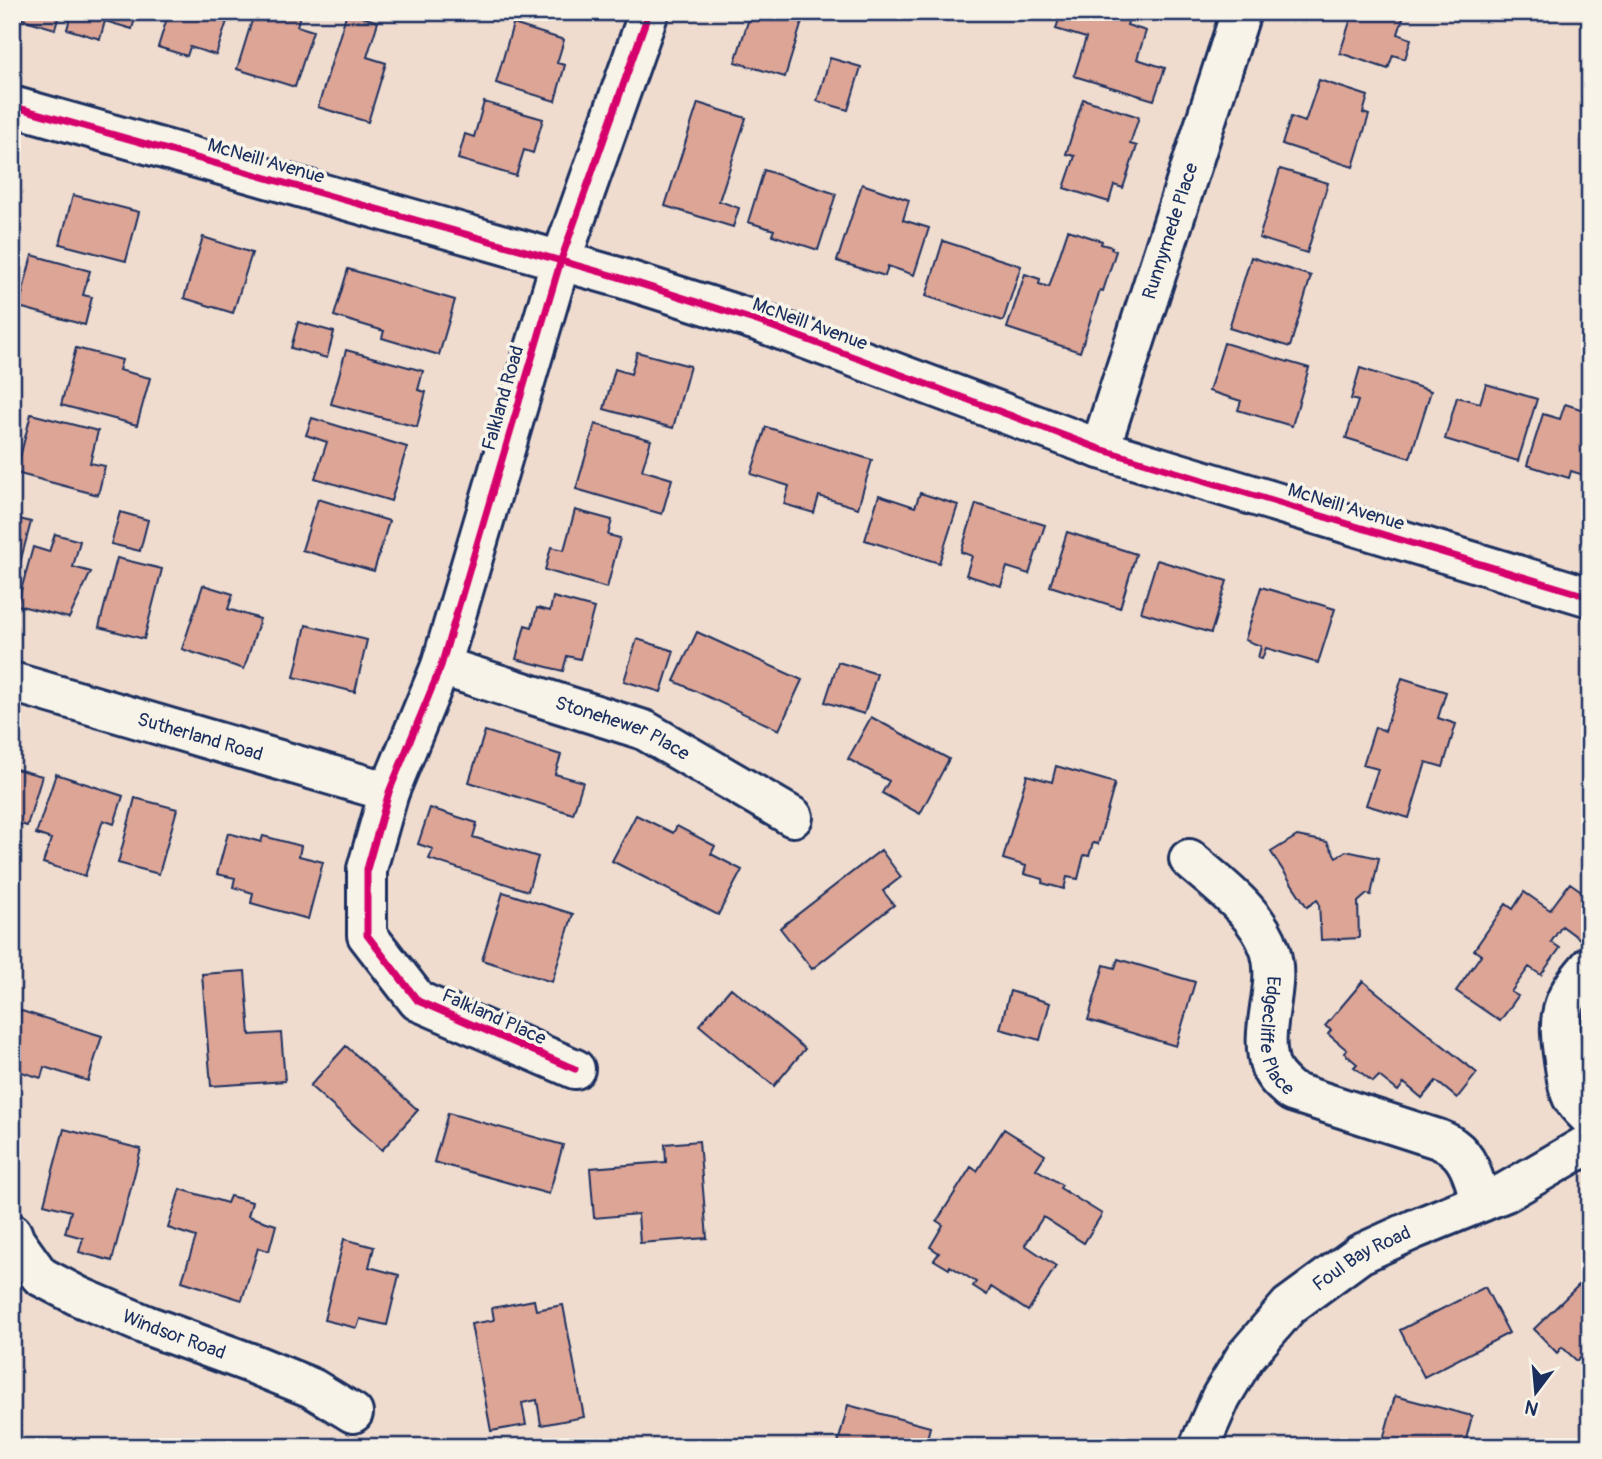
<svg xmlns="http://www.w3.org/2000/svg" width="1602" height="1459" font-family="Pangolin,sans-serif">
<rect width="100%" height="100%" fill="#efdccf"/>
<filter id="ink" filterUnits="userSpaceOnUse"><feTurbulence type="fractalNoise" baseFrequency=".0143" numOctaves="2"/><feDisplacementMap in="SourceGraphic" scale="14" xChannelSelector="R" yChannelSelector="G"/><feConvolveMatrix kernelMatrix="1 2 1 2 8 2 1 2 1" color-interpolation-filters="sRGB"/></filter>
<g filter="url(#ink)">
<path fill="#dda596" stroke="#1b2f5e" stroke-width="2" d="M18 12H60L55 29 16 17Z
M72 12H137L132 29 105 21 100 39 67 29Z
M169 12H230L216 55 190 47 187 56 158 47Z
M273 12H301L297 26 313 31 295 87 237 69 254 14 271 19Z
M347 12 378 22 367 57 386 63 368 122 318 107Z
M751 12H805L785 77 735 62Z
M1061 12H1131L1127 25 1146 31 1137 59 1165 68 1154 100 1074 76 1086 38 1056 29Z
M1353 12H1405L1398 34 1411 39 1405 59 1393 55 1388 69 1340 53Z
M513 24 564 40 557 63 565 65 555 101 496 83Z
M830 58 861 67 848 110 817 101Z
M1319 80 1368 96 1363 113 1369 115 1353 167 1282 144 1291 117 1305 122Z
M1083 99 1139 117 1130 144 1137 146 1123 188 1114 185 1109 202 1064 188 1075 156 1066 154Z
M484 102 543 119 533 153 524 150 516 176 458 159 465 134 474 137Z
M698 103 746 118 719 201 739 208 733 227 665 206Z
M1280 169 1328 183 1307 253 1259 238Z
M764 170 836 194 818 250 772 235 774 230 748 222Z
M862 184 909 200 903 220 929 228 914 275 888 266 885 276 837 261Z
M73 195 139 212 126 261 60 244Z
M1068 230 1102 241 1101 244 1112 247 1111 249 1116 251 1103 291 1100 290 1080 352 1007 328 1025 274 1040 279 1039 284 1049 287Z
M203 237 252 253 233 313 184 298Z
M943 241 1021 266 1003 321 926 296Z
M32 255 90 271 83 295 92 297 85 325 19 307Z
M1251 257 1311 276 1290 347 1229 328Z
M348 269 455 300 439 355 382 338 384 331 334 316Z
M298 322 334 332 327 358 291 348Z
M1224 343 1309 368 1292 426 1238 410 1241 401 1209 391Z
M76 348 122 360 119 370 150 378 137 425 61 405Z
M346 350 423 371 418 390 426 392 417 427 331 404Z
M637 352 690 366 673 428 604 409 615 369 631 374Z
M1360 368 1431 391 1410 458 1346 438 1358 401 1351 399Z
M1486 384 1537 399 1518 461 1445 439 1457 397 1480 403Z
M1565 404 1590 412V477L1571 471 1569 478 1527 465 1543 414 1560 419Z
M31 414 98 431 90 463 105 466 98 495 16 473Z
M312 418 407 447 391 501 315 478 327 442 306 435Z
M595 424 651 440 642 470 672 479 662 514 576 489Z
M766 427 872 460 858 508 819 496 814 513 784 504 789 486 751 474Z
M920 493 958 505 939 563 865 540 879 495 915 507Z
M318 499 389 521 374 571 302 550Z
M976 504 1045 525 1029 574 1007 567 1001 586 966 575 972 556 961 552Z
M575 510 612 520 608 535 620 538 607 588 545 570 551 547 564 550Z
M120 512 148 520 140 551 111 544Z
M12 517 31 522 12 592Z
M1067 532 1136 554 1120 608 1050 586Z
M55 534 80 541 73 567 91 572 69 618 17 605 33 547 49 552Z
M117 558 162 569 144 639 99 627Z
M1157 560 1227 581 1211 633 1141 612Z
M203 585 233 594 228 609 260 619 244 669 182 649Z
M1261 587 1335 609 1318 663 1266 648 1262 659 1258 658 1261 646 1245 640Z
M553 597 594 608 580 659 567 656 563 671 516 659 525 625 532 627 537 608 550 611Z
M306 625 367 640 355 692 294 677Z
M697 632 802 680 779 730 674 681Z
M637 639 674 651 661 692 624 681Z
M838 662 877 674 864 714 825 702Z
M1402 678 1446 692 1438 718 1456 724 1443 767 1426 762 1409 818 1366 805 1378 769 1363 765 1375 727 1385 731Z
M871 717 949 759 920 814 882 793 889 781 848 759Z
M485 731 561 755 555 774 583 782 573 814 469 782Z
M1056 766 1115 783 1098 844 1093 843 1089 856 1084 855 1078 879 1067 877 1064 889 1042 883 1043 879 1024 874 1026 866 1003 859 1027 775 1052 782Z
M12 768 42 776 27 826 12 822Z
M56 774 123 796 114 824 103 820 85 876 43 863 51 839 36 834Z
M135 798 177 809 159 874 118 863Z
M430 808 477 823 473 837 538 857 528 891 429 859 433 849 418 844Z
M636 815 673 833 677 826 715 846 711 854 742 870 718 915 612 861Z
M228 833 261 842 263 836 301 846 299 856 323 862 308 919 251 903 253 893 233 887 235 878 217 874Z
M1297 836 1327 842 1336 857 1346 851 1379 858 1371 895 1367 894 1358 902 1359 938 1321 940 1319 903 1317 900 1307 907 1271 852Z
M881 850 901 877 883 891 894 905 812 969 780 928Z
M1570 883 1590 897V934L1584 942 1562 926 1551 942 1560 948 1541 975 1529 967 1511 992 1518 996 1500 1021 1456 991 1481 955 1474 950 1506 904 1513 909 1524 892 1550 910Z
M503 892 573 914 552 982 482 960Z
M1118 959 1195 982 1176 1046 1088 1020 1104 965 1115 968Z
M245 971 250 1035 281 1033 285 1081 211 1086 202 974Z
M1363 981 1477 1073 1457 1098 1436 1081 1422 1098 1404 1083 1398 1091 1379 1076 1373 1082 1354 1067 1357 1064 1344 1053 1347 1050 1328 1034 1331 1030 1325 1026Z
M731 988 805 1049 774 1086 750 1066 749 1067 699 1025Z
M1010 991 1050 1003 1040 1040 1000 1029Z
M12 1008 102 1036 88 1081 44 1067 41 1078 12 1069Z
M346 1046 418 1110 382 1150 310 1086Z
M448 1113 563 1145 549 1194 434 1162Z
M64 1129 141 1149 112 1261 79 1252 83 1238 65 1233 71 1211 44 1204Z
M1004 1129 1045 1155 1036 1169 1062 1185 1060 1188 1102 1214 1084 1243 1043 1217 1025 1245 1056 1266 1028 1311 991 1287 987 1295 973 1286 976 1282 950 1266 949 1269 934 1260 939 1253 930 1247 943 1225 937 1221 971 1167 977 1171Z
M699 1141 707 1238 640 1243 638 1214 594 1218 590 1168 666 1162 665 1144Z
M180 1189 227 1203 230 1196 252 1202 248 1216 276 1225 269 1251 258 1248 242 1300 182 1281 196 1237 168 1228Z
M344 1239 374 1247 369 1267 399 1275 387 1325 360 1319 357 1328 324 1320Z
M1590 1274V1349L1577 1361 1562 1347 1557 1353 1534 1329Z
M1485 1287 1509 1333 1424 1377 1400 1330Z
M534 1300 536 1310 563 1305 584 1417 541 1425 537 1400 522 1403 526 1425 491 1431 471 1324 494 1320 492 1308Z
M1395 1396 1472 1416 1464 1447H1381Z
M848 1405 930 1427 925 1447H837Z"/>
<g fill="none" stroke-linecap="round" stroke-linejoin="round">
<defs>
<g id="minor">
<path d="M12 106 618 277 760 322 1100 449 1590 597"/>
<path id="s1" d="M1100 449 1241 12"/>
<path id="s2" d="M441 666 644 730 793 817"/>
<path id="s3" d="M12 682 389 792"/>
<path id="s4" d="M1189 859C1217 884 1258 912 1270 950 1282 989 1257 1030 1271 1068 1275 1078 1284 1085 1292 1092L1438 1139C1443 1141 1449 1144 1453 1147 1470 1159 1475 1183 1481 1202"/>
<path d="M1590 966C1560 1000 1557 1016 1564 1060 1566 1072 1567 1087 1572 1097 1576 1105 1584 1112 1590 1118"/>
<path d="M575 1069 418 1001 367 935V869L389 792 441 666 561 260 649 12"/>
<path id="s5" d="M12 1233 15 1241 40 1276 80 1297 146 1325 253 1364 312 1388 353 1413"/>
<path id="s6" d="M1199 1447 1221 1397 1245 1357 1289 1306 1360 1254 1415 1229 1506 1192 1590 1143"/>
</g>
</defs>
<use href="#minor" stroke="#1b2f5e" stroke-width="44"/>
<use href="#minor" stroke="#f7f3e8" stroke-width="38"/>
<defs>
<path id="cycleway" d="M12 106 618 277 760 322 1100 449 1590 597
M575 1069 418 1001 367 935V869L389 792 441 666 561 260 649 12"/>
</defs>
<use href="#cycleway" stroke="#f7f3e8" stroke-width="11"/>
<use href="#cycleway" stroke="#d6006c" stroke-width="7"/>
</g>
</g>
<g text-anchor="middle" dominant-baseline="central" stroke-width="7" stroke-linejoin="round" paint-order="stroke">
<g font-size="19" fill="#1b2f5e" stroke="#f7f3e8">
<text transform="translate(266 161) rotate(16)">McNeill Avenue</text>
<text stroke="none"><textPath href="#s1" startOffset="229">Runnymede Place</textPath></text>
<text transform="translate(810 324) rotate(20)">McNeill Avenue</text>
<text transform="translate(503 398) rotate(-74)">Falkland Road</text>
<text transform="translate(1346 507) rotate(17)">McNeill Avenue</text>
<text stroke="none"><textPath href="#s2" startOffset="192">Stonehewer Place</textPath></text>
<text stroke="none"><textPath href="#s3" startOffset="196">Sutherland Road</textPath></text>
<text transform="translate(494 1017) rotate(24)">Falkland Place</text>
<text stroke="none"><textPath href="#s4" startOffset="212">Edgecliffe Place</textPath></text>
<text stroke="none"><textPath href="#s6" startOffset="256">Foul Bay Road</textPath></text>
<text stroke="none"><textPath href="#s5" startOffset="198">Windsor Road</textPath></text>
</g>
</g>
<rect width="1602" height="1459" fill="none" stroke="#f7f3e8" stroke-width="42"/>
<rect x="21" y="21" width="1560" height="1417" fill="none" stroke="#1b2f5e" stroke-width="2.5" filter="url(#ink)"/>
<g transform="translate(1536 1392) rotate(196)" stroke="#f7f3e8" stroke-width="5" paint-order="stroke">
<path d="M0-5L12 26L0 18L-12 26Z" fill="#1b2f5e"/>
<text y="-10" font-size="19" font-weight="bold" text-anchor="middle" fill="#1b2f5e">N</text>
</g>
</svg>
